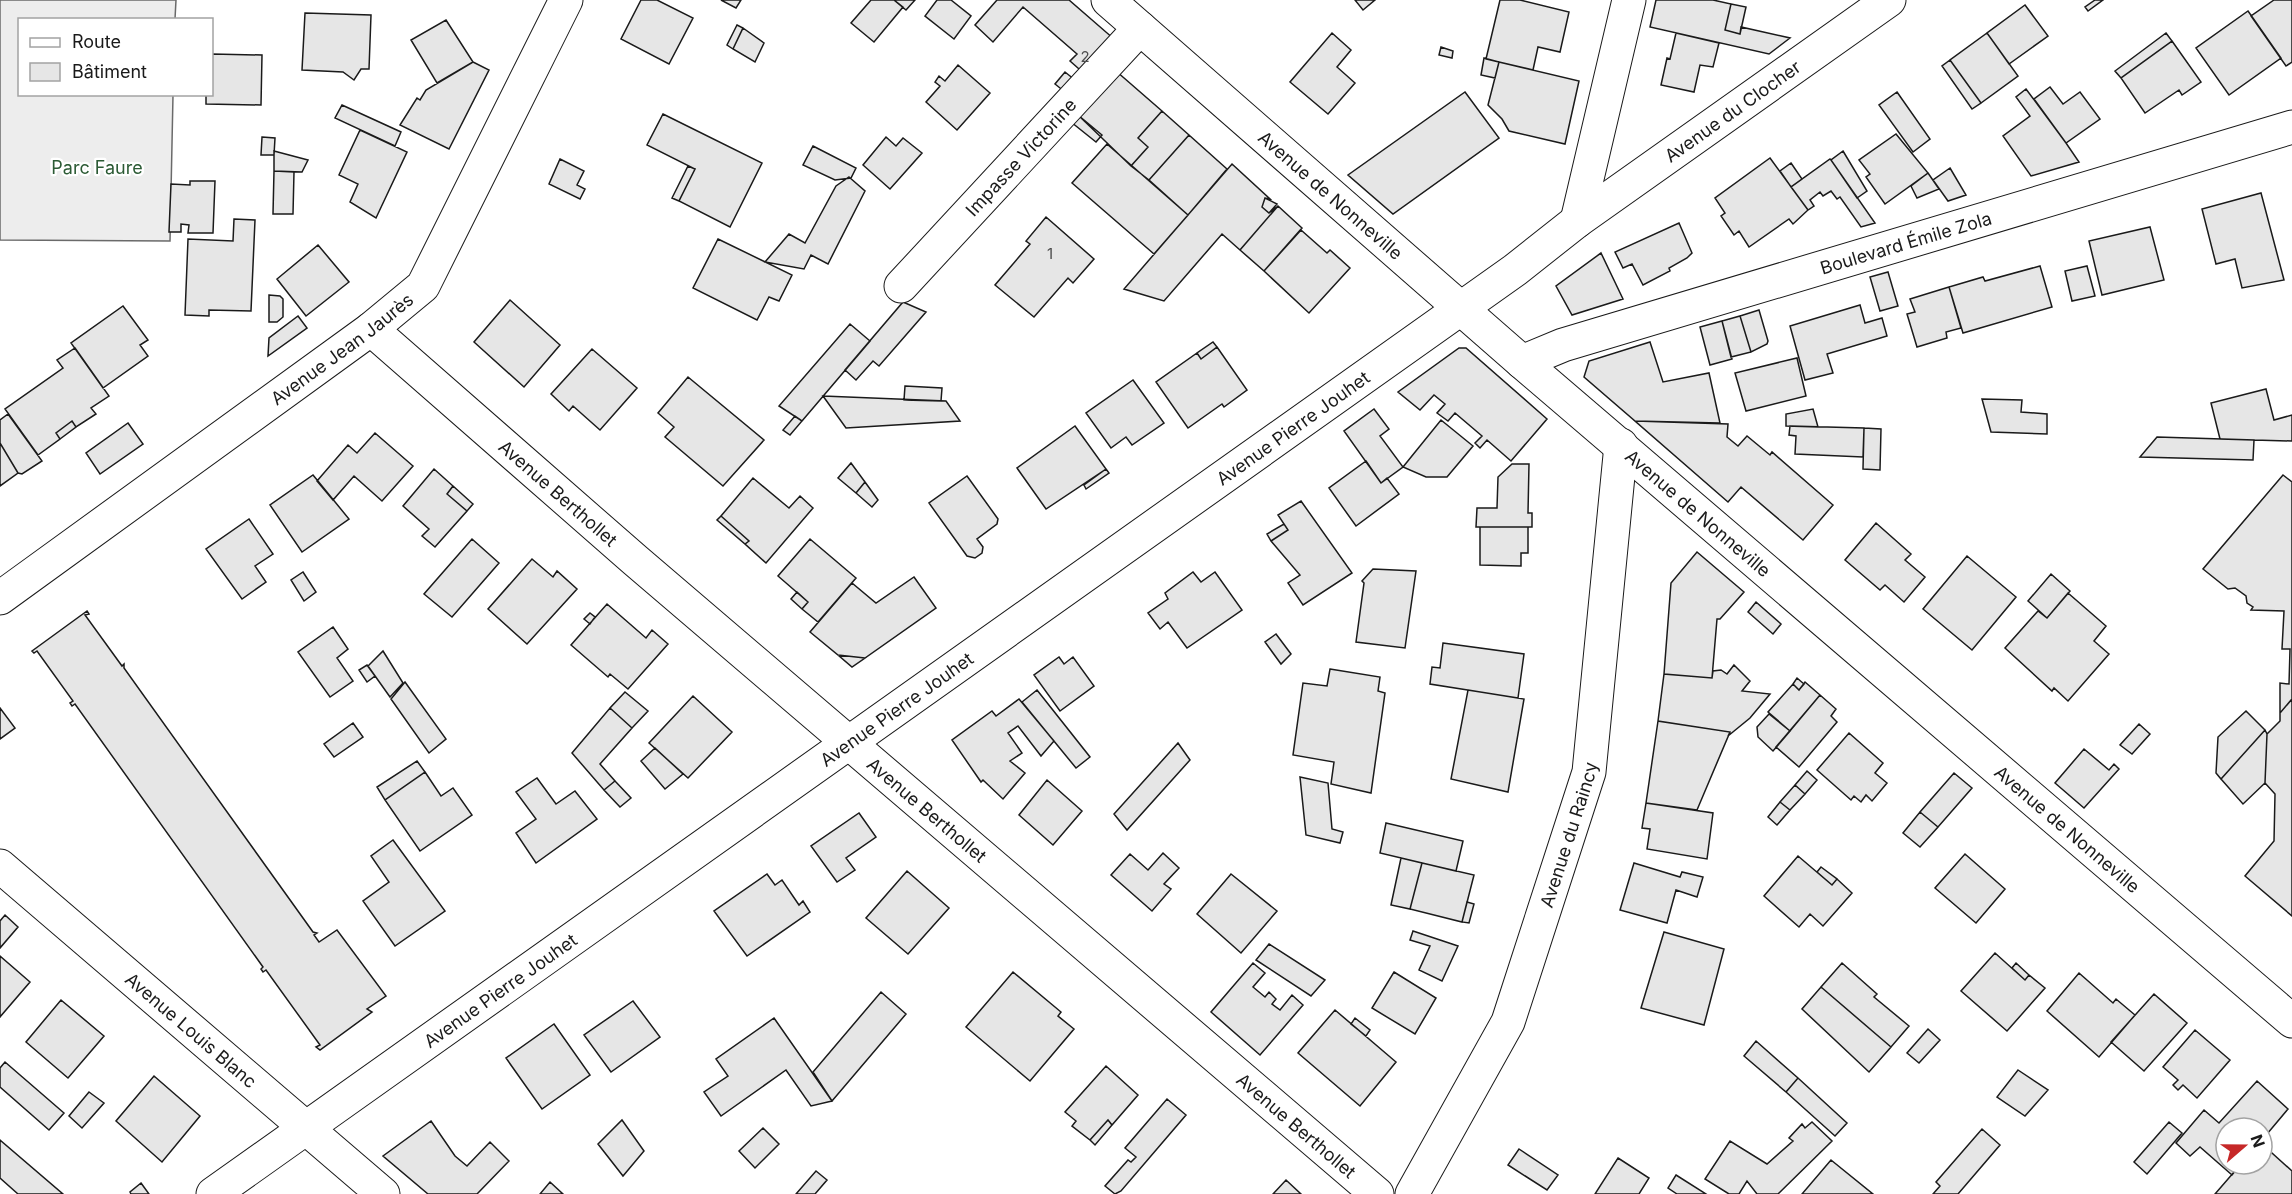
<svg xmlns="http://www.w3.org/2000/svg" width="2292" height="1194" font-family="Inter,sans-serif">
<rect width="100%" height="100%" fill="#fff"/>
<path fill="#ededed" stroke="#6a6a6a" stroke-width="1.5" d="M0 0H176L175 19 20 20V94L173 95 170 241 0 240Z"/>
<path fill="#e6e6e6" stroke="#1a1a1a" stroke-width="1.5" d="M641 0H657L693 18 669 64 621 39Z
M721 0H741L736 8Z
M871 0H894L903 7 874 42 851 23Z
M894 0H915L906 10Z
M937 0H951L971 16 954 39 925 16Z
M997 0H1069L1114 39 1087 76 1070 61 1077 54 1023 7 993 42 975 25Z
M1355 0H1375L1363 10Z
M1500 0H1520L1569 12 1560 52 1538 47 1533 70 1486 59Z
M1656 0H1713L1731 4 1725 30 1740 34 1741 27 1790 38 1769 54 1650 27Z
M2095 0H2103L2088 11 2085 7Z
M2274 0H2292V62L2286 66 2251 16Z
M1731 4 1746 7 1740 34 1725 30Z
M2025 5 2048 36 2009 64 1987 33Z
M2248 11 2281 58 2229 95 2196 48Z
M305 13 371 15 369 69H361L354 80 343 72 302 70Z
M446 20 473 62 437 83 411 40Z
M737 25 743 28 733 49 727 45Z
M743 28 764 43 755 62 733 49Z
M1332 33 1351 50 1337 67 1355 83 1328 114 1290 82Z
M1676 33 1719 43 1713 67 1700 65 1694 92 1661 85 1667 58 1670 59Z
M1987 33 2018 76 1981 103 1950 60Z
M2166 33 2172 41 2121 78 2115 71Z
M2172 41 2201 82 2182 95 2179 90 2145 113 2121 78Z
M1441 47 1453 51 1452 58 1439 55Z
M212 54 262 55 261 105 206 104V94H212Z
M1484 58 1499 62 1495 78 1481 75Z
M1950 60 1981 103 1972 109 1942 66Z
M473 62 489 70 449 149 400 125 417 98 420 100 426 90Z
M1499 62 1579 81 1565 144 1509 131 1502 119 1488 105Z
M958 65 990 93 957 130 926 102 940 86 935 82 939 76 945 81Z
M1116 71 1162 111 1138 138 1148 147 1131 166 1078 115Z
M1065 72 1080 84 1070 96 1055 84Z
M2050 87 2063 104 2080 92 2100 119 2066 143 2034 99Z
M2026 89 2066 143 2079 162 2031 176 2003 136 2030 116 2016 97Z
M1465 92 1499 138 1393 214 1348 175Z
M1897 92 1930 139 1913 152 1879 105Z
M342 105 401 132 395 146 335 118Z
M1162 111 1189 135 1149 180 1131 166 1148 147 1138 138Z
M663 114 762 163 730 227 679 201 695 169 647 145Z
M1078 115 1102 135 1096 142 1071 122Z
M360 130 407 152 376 218 350 202 358 184 339 175Z
M1896 134 1928 173 1885 204 1866 177 1870 174 1859 160Z
M1189 135 1227 169 1188 215 1149 180Z
M262 137 275 138 274 155H261Z
M886 137 896 146 903 138 922 153 890 189 863 165Z
M1107 144 1188 215 1154 254 1072 183Z
M813 146 856 168 851 178 835 180 803 165Z
M274 151 308 160 302 172 274 171Z
M1843 151 1867 191 1857 198 1831 160Z
M1770 158 1808 210 1793 224 1789 219 1749 247 1739 231 1734 235 1721 216 1725 213 1715 198Z
M560 159 584 171 577 185 585 189 580 199 549 184Z
M1830 159 1831 160 1875 223 1861 227 1840 197 1837 199 1831 191 1823 196 1820 192 1810 200 1814 206 1808 210 1791 187Z
M1791 163 1802 179 1791 187 1780 171Z
M1232 164 1270 199 1265 198 1262 207 1269 213 1278 206 1240 250 1222 234 1164 301 1124 289Z
M688 166 695 169 679 201 672 198Z
M1950 168 1966 195 1948 201 1933 180Z
M274 171 294 172 293 214H273Z
M1928 173 1939 189 1917 198 1911 186Z
M849 177 865 191 828 264 811 255 804 269 765 262 789 234 805 243 836 186Z
M190 181H215L213 233H188L189 225 181 224V232H169L171 184 190 185Z
M2261 193 2284 280 2242 288 2235 259 2216 264 2202 209Z
M1265 198 1277 204 1269 213 1262 207Z
M1278 206 1302 228 1264 271 1240 250Z
M1046 217 1094 259 1073 283 1068 278 1034 317 995 285 1030 244 1026 241Z
M234 219 255 220 251 311 209 310V316L185 315 188 239 233 241Z
M1679 223 1692 253 1687 258 1669 268 1670 271 1643 285 1632 264 1623 268 1615 252Z
M2150 227 2164 280 2102 295 2089 241Z
M1301 230 1327 253 1330 250 1350 268 1309 313 1264 271Z
M718 239 792 275 779 301 769 297 757 320 693 288Z
M318 245 349 282 306 316 277 279Z
M1601 253 1623 299 1572 315 1556 286Z
M2040 266 2052 307 1963 333 1949 287 1983 277 1985 281Z
M2087 266 2095 296 2072 301 2065 271Z
M1888 272 1898 306 1880 311 1870 277Z
M1949 287 1961 328 1946 332 1947 338 1917 347 1907 314 1915 312 1910 299Z
M269 295 280 296 283 299V317L277 322H269Z
M510 300 560 345 524 387 474 342Z
M903 302 926 312 879 366 873 361 856 380 845 370Z
M1860 305 1865 323 1882 318 1887 336 1827 354 1833 373 1805 380 1790 326Z
M123 306 148 340 140 345 148 356 103 388 71 343Z
M1759 310 1768 341 1767 344 1751 352 1740 316Z
M298 316 307 328 268 356 269 338Z
M1740 316 1751 352 1731 357 1722 321Z
M1722 321 1732 359 1710 365 1700 327Z
M850 324 870 341 802 421 779 406Z
M1213 342 1217 347 1201 359 1197 353Z
M1650 342 1663 382 1709 373 1720 423 1635 421 1584 377 1589 361Z
M1217 347 1247 390 1224 407 1222 404 1188 428 1156 382 1197 353 1201 359Z
M75 348 109 396 91 408 96 414 76 427 72 421 56 433 60 439 38 455 5 409 63 368 57 360Z
M1459 348H1466L1547 419 1511 461 1487 440 1480 448 1475 443 1482 436 1455 413 1448 421 1437 413 1445 404 1434 395 1420 410 1398 392Z
M592 349 637 388 600 430 573 406 569 411 551 394Z
M1797 358 1806 396 1746 411 1735 373Z
M688 377 764 440 723 486 665 437 674 427 658 413Z
M1133 380 1164 423 1132 445 1126 437 1111 448 1086 413Z
M905 386 942 388 941 401 904 400Z
M2266 389 2274 420 2292 415V441L2220 439 2211 403Z
M823 396 946 401 960 421 846 428Z
M1982 399 2022 400 2021 412 2047 414V434L1991 432Z
M1374 409 1389 429 1380 436 1403 467 1381 483 1344 431Z
M1813 409 1818 427 1786 426V414Z
M8 414 42 461 22 474 18 473 0 443V420Z
M795 416 802 421 790 435 783 430Z
M1441 420 1473 446 1447 477H1426L1403 467Z
M72 421 76 427 60 439 56 433Z
M1635 421 1728 424 1727 437 1738 446 1747 436 1770 455 1772 452 1833 505 1803 540 1741 487 1728 502Z
M128 423 143 444 100 474 86 453Z
M1075 426 1106 469 1046 509 1017 468Z
M1790 426 1864 428 1863 457 1795 454 1796 436 1789 435Z
M1864 428 1881 429 1880 470 1863 469Z
M375 433 413 466 382 501 354 476 333 500 317 481 348 445 357 453Z
M2157 437 2254 440 2253 460 2140 457Z
M0 443 18 473 0 486Z
M1366 461 1381 483 1387 478 1399 494 1356 526 1329 488Z
M851 463 865 482 856 493 838 478Z
M1512 464H1529L1528 513H1532V527H1476L1477 508H1497L1498 477Z
M434 469 453 486 447 494 467 511 435 547 422 536 429 529 403 506Z
M1106 469 1109 473 1086 489 1084 485Z
M313 475 349 519 302 552 270 505Z
M2283 475 2292 482V699L2280 713V683L2289 684 2290 649H2282L2284 611 2251 610 2253 607 2247 603 2246 596 2235 588 2228 589 2203 569Z
M967 476 998 519 997 524 977 539 983 547 982 553 975 558 967 556 929 503Z
M753 478 789 508 800 496 813 508 766 563 745 544 749 541 721 516Z
M865 482 878 500 872 507 856 493Z
M453 486 473 504 467 511 447 494Z
M1301 501 1352 573 1303 605 1288 583 1300 575 1271 541 1288 530 1278 515Z
M721 516 749 541 745 544 717 520Z
M249 519 273 554 255 566 266 582 242 599 206 549Z
M1876 523 1911 554 1905 560 1925 577 1904 602 1885 585 1880 590 1845 560Z
M1284 524 1288 530 1271 541 1267 534Z
M1480 527H1528V553H1521V566L1480 565Z
M472 539 499 563 452 617 424 594Z
M810 539 856 578 818 622 802 609 808 602 778 576Z
M1697 552 1744 592 1720 619H1717L1712 678 1664 674 1671 583Z
M1967 556 2016 597 1972 650 1923 609Z
M532 559 553 577 557 571 577 589 527 644 488 609Z
M1373 569 1416 571 1405 648 1356 642 1364 583 1362 581Z
M303 572 316 592 304 601 291 580Z
M1193 572 1201 582 1215 572 1242 610 1187 648 1168 622 1160 629 1148 613 1168 599 1165 593Z
M2051 574 2070 591 2047 618 2028 601Z
M914 577 936 608 865 658 838 655 810 632 852 583 876 603Z
M797 592 808 602 802 609 791 599Z
M2068 593 2106 626 2094 641 2109 654 2068 701 2054 688 2052 691 2005 648 2038 611 2047 618Z
M1756 602 1781 624 1773 634 1748 612Z
M607 604 646 638 652 630 668 644 628 689 610 674 608 677 571 645Z
M87 611 89 614 85 615 122 666 124 664V668L313 932 317 933 314 935 319 942 337 930 386 996 367 1009 372 1012 320 1050 316 1047 320 1045 266 970 263 972 261 969 263 967 75 704 72 706 70 703 73 701 37 651 34 653 32 651Z
M590 613 595 617 590 624 584 619Z
M333 627 348 649 337 658 353 681 330 697 298 652Z
M1276 634 1291 654 1281 664 1265 642Z
M1443 643 1524 654 1518 698 1430 684 1432 667 1440 668Z
M383 651 403 683 390 697 368 666Z
M838 655 865 658 852 667Z
M1059 657 1064 664 1073 657 1094 686 1060 711 1034 675Z
M367 665 375 676 367 682 359 670Z
M1734 665 1750 681 1742 691 1770 694 1750 718 1728 736 1730 732 1658 721 1664 674 1712 678 1713 671 1721 670 1727 674Z
M1330 669 1380 677 1378 691 1385 693 1371 793 1331 784 1334 762 1293 755 1303 683 1327 686Z
M1797 678 1804 684 1799 690 1793 684Z
M405 682 446 739 429 753 391 699Z
M1805 682 1820 695 1790 731 1768 712 1793 684 1799 690Z
M1037 690 1090 757 1076 768 1022 702Z
M1468 690 1524 699 1508 792 1451 779Z
M625 692 648 711 632 728 610 708Z
M1820 695 1836 709 1831 716 1837 722 1799 767 1776 747Z
M693 696 732 732 688 778 649 743Z
M1019 699 1054 741 1041 756 1018 726 1008 733 1022 753 1010 761 1025 773 1003 799 983 780 981 782 952 740 992 711 996 716Z
M2292 699V916L2245 876 2274 841 2275 794 2265 783 2267 734 2280 721V713Z
M0 708 15 728 0 739Z
M610 708 632 728 600 764 615 781 604 790 572 753Z
M2246 711 2265 730 2221 779 2216 773 2218 737Z
M1769 714 1790 731 1773 751 1758 737 1757 727Z
M1658 721 1730 732 1697 810 1646 803Z
M353 723 363 737 334 757 324 744Z
M2139 724 2150 734 2132 754 2120 745Z
M2265 730 2267 734 2265 783 2243 804 2221 779Z
M1849 733 1883 763 1875 773 1887 783 1872 801 1866 795 1861 802 1854 796 1851 800 1817 770Z
M1178 743 1190 760 1127 830 1114 814Z
M655 748 683 774 665 789 641 761Z
M2084 749 2109 770 2114 764 2119 769 2084 808 2055 783Z
M417 761 425 772 385 800 377 787Z
M1807 771 1817 780 1805 794 1795 785Z
M425 772 441 796 453 788 472 815 420 851 385 800Z
M1954 773 1972 788 1938 827 1920 812Z
M1300 777 1328 783 1332 829 1343 832 1340 843 1306 835Z
M537 778 556 804 575 791 597 819 536 863 516 833 536 819 516 792Z
M1047 780 1082 811 1053 845 1019 815Z
M615 781 631 798 620 807 604 790Z
M1795 785 1805 794 1790 810 1780 802Z
M1780 802 1790 810 1777 825 1768 817Z
M1646 803 1713 813 1707 859 1647 849 1650 829 1642 828Z
M1920 812 1938 827 1920 847 1903 833Z
M859 813 876 837 846 858 855 870 837 882 811 846Z
M1386 823 1463 841 1456 871 1380 853Z
M393 840 445 911 395 946 363 901 389 882 371 856Z
M1163 853 1179 868 1164 884 1171 889 1152 911 1111 875 1130 854 1148 870Z
M1965 854 2005 889 1976 923 1935 888Z
M1798 856 1832 885 1837 879 1852 893 1823 926 1810 914 1799 927 1764 896Z
M1401 858 1422 863 1410 909 1391 905Z
M1422 863 1474 875 1462 922 1410 909Z
M1634 863 1680 877 1682 872 1703 877 1697 897 1676 890 1667 923 1620 910Z
M1821 867 1837 879 1832 885 1817 872Z
M907 871 949 908 908 954 866 918Z
M767 874 775 885 782 880 799 905 803 901 810 912 747 956 714 911Z
M1231 874 1277 911 1241 953 1197 914Z
M1467 902 1474 904 1469 923 1462 922Z
M5 915 18 927 0 948V921Z
M1413 931 1458 946 1442 981 1419 970 1430 946 1410 940Z
M1664 932 1724 949 1704 1025 1641 1008Z
M1269 944 1325 980 1311 996 1256 960Z
M1995 953 2025 980 2029 975 2045 988 2007 1031 1961 991Z
M0 956 30 982 0 1017Z
M1253 963 1265 973 1253 987 1265 997 1269 992 1276 999 1272 1004 1280 1010 1292 995 1303 1005 1260 1055 1211 1012Z
M1842 963 1877 994 1874 997 1909 1026 1891 1047 1821 987Z
M2016 963 2029 975 2025 980 2012 968Z
M1013 972 1061 1012 1058 1016 1074 1029 1030 1081 966 1027Z
M1394 972 1436 998 1415 1034 1372 1008Z
M2079 973 2113 1003 2116 999 2135 1015 2099 1057 2047 1011Z
M1821 987 1891 1047 1869 1072 1802 1009Z
M881 992 906 1014 832 1101 813 1072Z
M2154 994 2187 1023 2144 1071 2111 1042Z
M61 1000 104 1036 68 1078 26 1042Z
M633 1001 660 1037 611 1072 584 1035Z
M1335 1010 1396 1062 1360 1106 1298 1053Z
M774 1018 832 1101 811 1106 786 1070 721 1116 704 1092 728 1076 716 1059Z
M1355 1018 1370 1030 1366 1036 1351 1024Z
M554 1024 590 1075 542 1109 506 1058Z
M1928 1029 1940 1040 1919 1063 1907 1053Z
M2195 1030 2230 1060 2197 1098 2183 1085 2178 1090 2173 1085 2178 1080 2163 1067Z
M1756 1041 1798 1078 1786 1092 1744 1056Z
M5 1062 64 1113 49 1130 0 1087V1068Z
M1106 1066 1138 1095 1112 1125 1108 1120 1090 1140 1072 1126 1076 1121 1065 1112Z
M2018 1070 2048 1090 2025 1116 1997 1097Z
M154 1076 200 1116 162 1162 116 1121Z
M1798 1078 1847 1123 1835 1136 1786 1092Z
M2257 1081 2288 1109 2262 1140V1128H2226V1164H2241L2232 1175 2200 1147 2190 1156 2176 1143 2204 1110 2219 1123Z
M89 1092 104 1103 82 1128 69 1116Z
M1167 1099 1186 1115 1121 1191 1115 1194 1105 1186 1128 1160 1131 1162 1136 1157 1125 1148Z
M622 1120 644 1151 623 1176 598 1144Z
M1108 1120 1112 1125 1095 1145 1090 1140Z
M431 1121 455 1156 467 1166 490 1142 509 1161 477 1194H428L383 1156Z
M1812 1122 1832 1141 1778 1194H1757L1747 1181 1739 1194H1729L1705 1179 1730 1141 1767 1164 1793 1141 1789 1138 1802 1124 1805 1128Z
M2169 1122 2182 1133 2147 1174 2134 1162Z
M763 1128 779 1144 755 1168 739 1151Z
M1982 1129 2000 1145 1958 1194H1933L1940 1186 1936 1182Z
M0 1140 63 1194H18L0 1178Z
M2262 1144 2292 1171V1194H2215L2241 1164H2262Z
M1519 1149 1558 1175 1547 1190 1508 1165Z
M1618 1158 1649 1178 1639 1194H1595Z
M1831 1160 1873 1194H1802Z
M816 1171 827 1180 815 1194H796Z
M1676 1175 1706 1194H1677L1668 1188Z
M1286 1180 1301 1194H1273Z
M550 1182 563 1194H540Z
M141 1183 149 1194H131L130 1192Z"/>
<g fill="none" stroke-linecap="round" stroke-linejoin="round">
<defs>
<g id="street">
<path d="M1577 221 1629 0"/>
<path id="s1" d="M901 286 1140 28"/>
<path id="s2" d="M371 329 635 560 1377 1194"/>
<path id="s3" d="M1522 362 1563 345 2292 127"/>
<path id="s4" d="M0 598 371 329 423 286 566 0"/>
<path id="s5" d="M0 866 383 1194"/>
<path id="s6" d="M213 1194 1515 270 1577 221 1889 0"/>
<path id="s7" d="M1412 1194 1508 1022 1589 772 1621 445"/>
</g>
<g id="secondary">
<path id="s8" d="M1108 0 1522 362 2292 1021"/>
</g>
</defs>
<use href="#street" stroke="#1a1a1a" stroke-width="35"/>
<use href="#secondary" stroke="#1a1a1a" stroke-width="35"/>
<use href="#street" stroke="#fff" stroke-width="33"/>
<use href="#secondary" stroke="#fff" stroke-width="33"/>
</g>
<g text-anchor="middle" dominant-baseline="central" stroke-width="4.5" stroke-linejoin="round" paint-order="stroke">
<g font-size="15" fill="#4d4d4d">
<text x="1085" y="56">2</text>
<text x="1050" y="253">1</text>
</g>
<g font-size="18" fill="#1a1a1a" stroke="#fff">
<text stroke="none"><textPath href="#s6" startOffset="1866">Avenue du Clocher</textPath></text>
<text stroke="none"><textPath href="#s1" startOffset="176">Impasse Victorine</textPath></text>
<text stroke="none"><textPath href="#s8" startOffset="296">Avenue de Nonneville</textPath></text>
<text stroke="none"><textPath href="#s3" startOffset="402">Boulevard Émile Zola</textPath></text>
<text stroke="none"><textPath href="#s4" startOffset="423">Avenue Jean Jaurès</textPath></text>
<text stroke="none"><textPath href="#s6" startOffset="1324">Avenue Pierre Jouhet</textPath></text>
<text stroke="none"><textPath href="#s2" startOffset="249">Avenue Berthollet</textPath></text>
<text stroke="none"><textPath href="#s8" startOffset="782">Avenue de Nonneville</textPath></text>
<text stroke="none"><textPath href="#s6" startOffset="838">Avenue Pierre Jouhet</textPath></text>
<text stroke="none"><textPath href="#s2" startOffset="735">Avenue Berthollet</textPath></text>
<text stroke="none"><textPath href="#s8" startOffset="1268">Avenue de Nonneville</textPath></text>
<text stroke="none"><textPath href="#s7" startOffset="394">Avenue du Raincy</textPath></text>
<text stroke="none"><textPath href="#s6" startOffset="352">Avenue Pierre Jouhet</textPath></text>
<text stroke="none"><textPath href="#s5" startOffset="252">Avenue Louis Blanc</textPath></text>
<text stroke="none"><textPath href="#s2" startOffset="1221">Avenue Berthollet</textPath></text>
</g>
<g font-size="18" fill="#2b5a34" stroke="#fff">
<text x="97" y="167">Parc Faure</text>
</g>
</g>
<rect x="18" y="18" width="195" height="78" fill="#ffffff" stroke="#a3a3a3" stroke-width="1.5"/>
<rect x="30" y="38" width="30" height="9" fill="#ffffff" stroke="#a3a3a3" stroke-width="1.5"/>
<text x="72" y="48" font-size="18" fill="#1a1a1a">Route</text>
<rect x="30" y="63" width="30" height="18" fill="#e6e6e6" stroke="#a3a3a3" stroke-width="1.5"/>
<text x="72" y="78" font-size="18" fill="#1a1a1a">Bâtiment</text>
<g transform="translate(2244 1146) rotate(70)"><circle r="28" fill="#ffffff" stroke="#a3a3a3" stroke-width="1.5"/>
<path d="M0-4.5L10 22L0 15L-10 22Z" fill="#c62828"/>
<text y="-9" font-size="16" font-weight="bold" text-anchor="middle" fill="#1a1a1a">N</text>
</g>
</svg>
